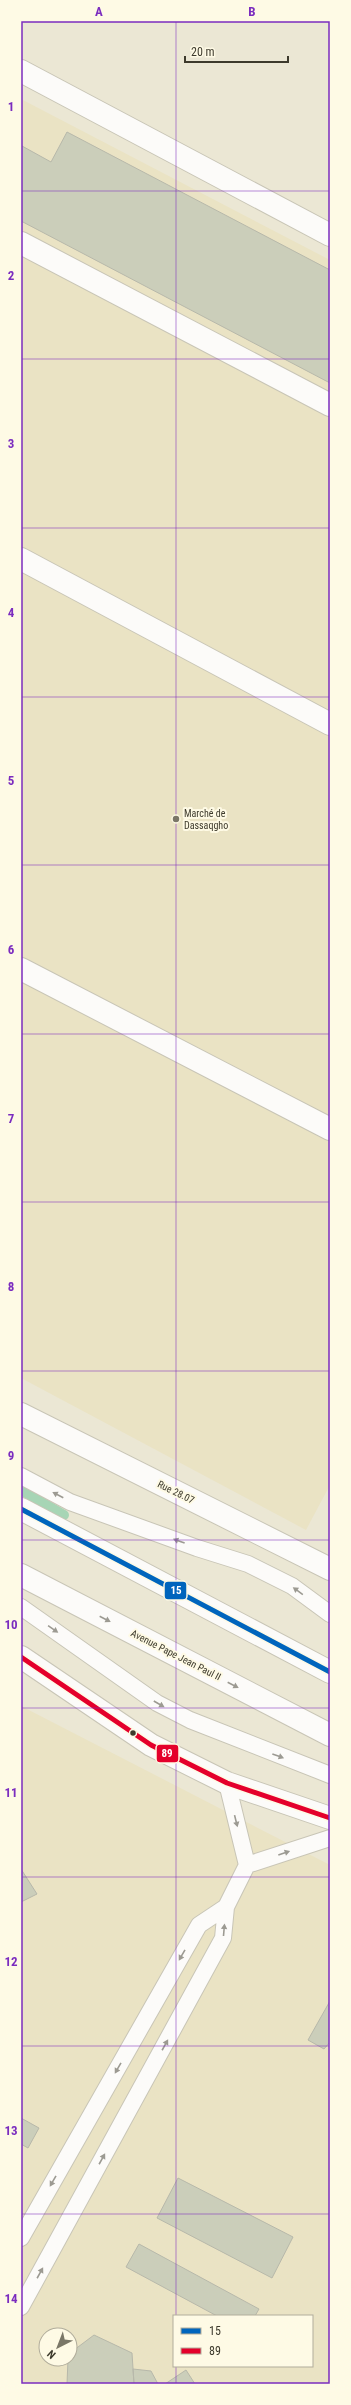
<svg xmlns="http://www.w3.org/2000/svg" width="351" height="2405" font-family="'Roboto Condensed',sans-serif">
<rect width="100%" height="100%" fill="#ebe7d4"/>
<path fill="#eae3c4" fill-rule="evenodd" d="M21 99 330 260V1485L306 1530 21 1378Z
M21 1706 330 1865V2384H21ZM174 2316H312V2366H174ZM46 2335H70V2359H46Z"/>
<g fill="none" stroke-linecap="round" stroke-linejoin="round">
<path stroke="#a7d5b5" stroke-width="10" d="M21 1490 64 1515"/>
</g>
<path fill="#cbceba" stroke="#b7b8aa" d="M67 132 330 270V383L21 221V149L22 146 51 162Z
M21 1869 37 1894 21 1902Z
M330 2001V2042L324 2049 308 2040Z
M21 2118 39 2128 28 2148 21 2144Z
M178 2178 293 2237 272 2278 157 2218Z
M139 2244 259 2309 255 2316H217L126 2267Z
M94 2335 132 2353 134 2384H67L68 2359H70V2353Z
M133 2369 151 2371 158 2384H134Z
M186 2370 195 2384H165Z"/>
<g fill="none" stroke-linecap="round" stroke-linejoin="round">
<defs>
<path id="service" d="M21 1476 70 1502 197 1548 248 1564 292 1586 330 1614
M21 1607 157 1703 190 1720 330 1775
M247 1865 330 1838
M21 2238 199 1925 226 1907
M21 2307 223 1938 226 1907 247 1865 227 1783"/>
<path id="pedestrian" d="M21 243 330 405
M21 559 330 724
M21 969 330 1129"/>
<path id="minor" d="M21 71 330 235
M21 1414 330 1569
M21 1657 151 1745 227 1783 330 1818"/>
<path id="trunk" d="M21 1509 330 1672
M21 1575 330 1735"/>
</defs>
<use href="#service" stroke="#c8c5b6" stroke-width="18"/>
<use href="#pedestrian" stroke="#c8c5b6" stroke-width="24"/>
<use href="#minor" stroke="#c8c5b6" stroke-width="24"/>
<use href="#trunk" stroke="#c8c5b6" stroke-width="24"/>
<use href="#service" stroke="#fcfbf9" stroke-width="16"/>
<use href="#pedestrian" stroke="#fcfbf9" stroke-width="22"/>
<use href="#minor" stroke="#fcfbf9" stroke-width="22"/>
<use href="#trunk" stroke="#fcfbf9" stroke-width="22"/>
<defs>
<path id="bus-1" d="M21 1509 330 1672"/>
<path id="bus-2" d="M21 1657 151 1745 227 1783 330 1818"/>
</defs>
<use href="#bus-1" stroke="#fefae5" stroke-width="8"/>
<use href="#bus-2" stroke="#fefae5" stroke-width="8"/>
<use href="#bus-1" stroke="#0065bd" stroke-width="5"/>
<use href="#bus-2" stroke="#e4002b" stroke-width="5"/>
</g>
<defs><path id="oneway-solid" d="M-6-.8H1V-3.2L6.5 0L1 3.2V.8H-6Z"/></defs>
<g fill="#9c9a92">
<use href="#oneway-solid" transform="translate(58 1495) rotate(-152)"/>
<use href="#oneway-solid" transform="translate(179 1541) rotate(-160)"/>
<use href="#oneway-solid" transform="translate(298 1591) rotate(-144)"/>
<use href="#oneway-solid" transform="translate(105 1619) rotate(27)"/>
<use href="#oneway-solid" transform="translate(53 1629) rotate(35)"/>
<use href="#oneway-solid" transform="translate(233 1685) rotate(27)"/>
<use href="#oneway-solid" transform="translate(159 1704) rotate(30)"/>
<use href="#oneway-solid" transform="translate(278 1756) rotate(20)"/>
<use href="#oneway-solid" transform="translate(236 1821) rotate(76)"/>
<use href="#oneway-solid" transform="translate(284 1853) rotate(-19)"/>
<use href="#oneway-solid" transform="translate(224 1930) rotate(-85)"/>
<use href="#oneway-solid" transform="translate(182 1955) rotate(120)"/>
<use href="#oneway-solid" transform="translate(165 2045) rotate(-61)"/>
<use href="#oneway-solid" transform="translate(118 2068) rotate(120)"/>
<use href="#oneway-solid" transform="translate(102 2159) rotate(-61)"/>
<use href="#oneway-solid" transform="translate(53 2181) rotate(120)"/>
<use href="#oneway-solid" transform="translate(40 2273) rotate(-61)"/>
</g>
<path fill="none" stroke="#7b2cbf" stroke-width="1" stroke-opacity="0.55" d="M176 21V2316M21 191H330M21 359H330M21 528H330M21 697H330M21 865H330M21 1034H330M21 1202H330M21 1371H330M21 1540H330M21 1708H330M21 1877H330M21 2046H330M21 2214H330M176 2366V2384"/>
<circle fill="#7a7767" stroke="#fefae5" stroke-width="1.5" cx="176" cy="819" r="4"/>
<circle fill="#3d3a2c" stroke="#fefae5" stroke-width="1.5" cx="133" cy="1733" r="3.5"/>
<g text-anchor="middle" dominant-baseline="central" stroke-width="4" stroke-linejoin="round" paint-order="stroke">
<g font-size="10" fill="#3d3a2c" stroke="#fefae5" text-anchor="start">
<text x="184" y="813">Marché de<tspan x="184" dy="12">Dassaqgho</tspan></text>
</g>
<g font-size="10" fill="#3d3a2c" stroke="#fefae5">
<text transform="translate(176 1492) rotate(26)">Rue 28.07</text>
<text transform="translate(176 1655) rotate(27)">Avenue Pape Jean Paul II</text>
</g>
</g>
<g stroke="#fefae5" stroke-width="1.5">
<rect x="164" y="1581" width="23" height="19" rx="4" fill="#0065bd"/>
<rect x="156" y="1744" width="23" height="19" rx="4" fill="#e4002b"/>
</g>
<g font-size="11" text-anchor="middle" font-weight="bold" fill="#fff">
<text x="176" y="1594">15</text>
<text x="167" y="1757">89</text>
</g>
<rect width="351" height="2405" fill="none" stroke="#fefae5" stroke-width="44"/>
<rect x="173" y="2315" width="140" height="52" fill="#fefae5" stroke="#b1ad9b"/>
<rect x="181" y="2328" width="20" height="6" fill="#0065bd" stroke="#b1ad9b"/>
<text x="209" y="2335" font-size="12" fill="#3d3a2c">15</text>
<rect x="181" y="2348" width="20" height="6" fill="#e4002b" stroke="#b1ad9b"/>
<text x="209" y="2355" font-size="12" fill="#3d3a2c">89</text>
<g transform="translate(58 2347) rotate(222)"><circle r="19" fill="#fefae5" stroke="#b1ad9b"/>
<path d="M0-3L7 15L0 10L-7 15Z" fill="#7a7767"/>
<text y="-6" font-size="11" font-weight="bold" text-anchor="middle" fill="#3d3a2c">N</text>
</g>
<path d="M185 56v6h103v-6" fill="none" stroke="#3d3a2c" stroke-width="2"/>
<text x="191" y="56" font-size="12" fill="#3d3a2c" stroke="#fefae5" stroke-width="3" paint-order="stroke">20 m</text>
<rect x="22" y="22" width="307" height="2361" fill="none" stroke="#7b2cbf" stroke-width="1.5"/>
<g font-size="13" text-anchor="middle" font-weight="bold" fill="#7b2cbf">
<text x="99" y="16">A</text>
<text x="252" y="16">B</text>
<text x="11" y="111">1</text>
<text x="11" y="280">2</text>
<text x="11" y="448">3</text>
<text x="11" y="617">4</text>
<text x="11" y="785">5</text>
<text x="11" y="954">6</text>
<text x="11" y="1123">7</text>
<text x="11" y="1291">8</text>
<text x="11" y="1460">9</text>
<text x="11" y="1629">10</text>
<text x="11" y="1797">11</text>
<text x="11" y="1966">12</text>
<text x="11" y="2135">13</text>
<text x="11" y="2303">14</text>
</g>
</svg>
